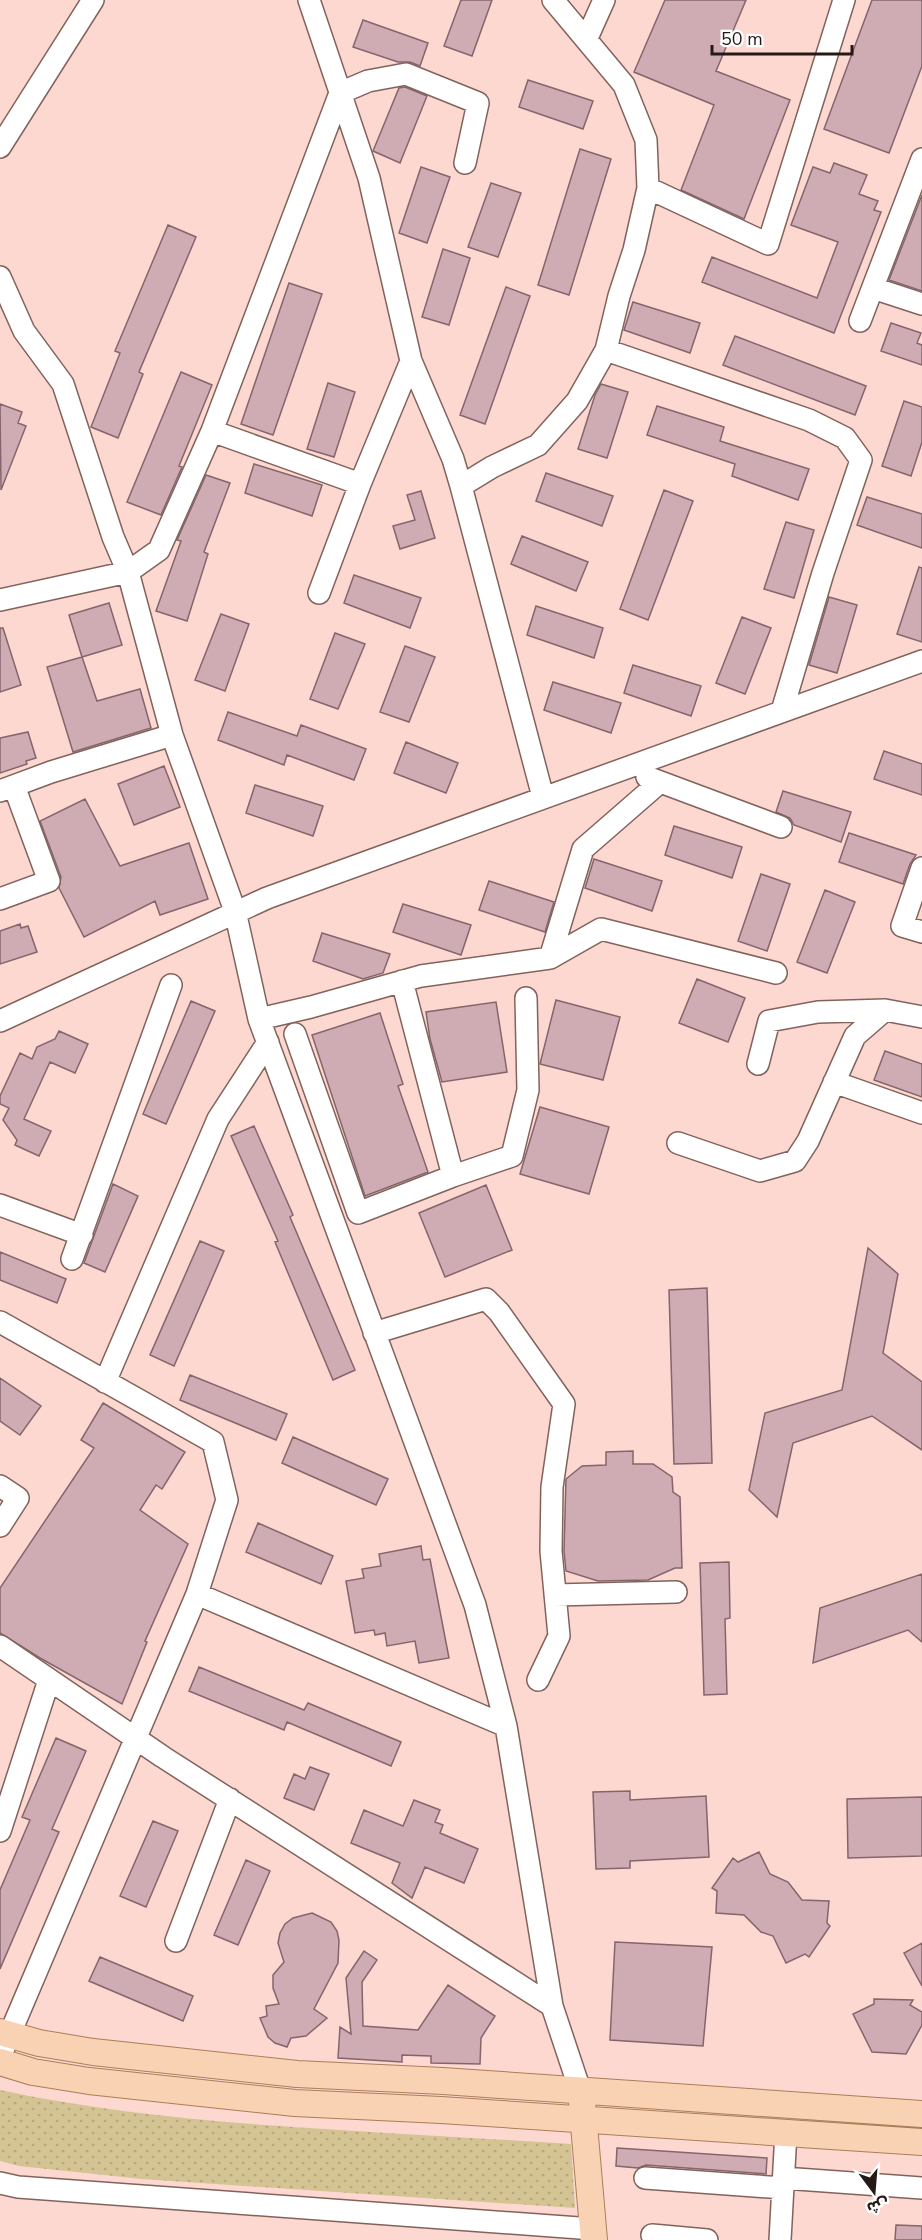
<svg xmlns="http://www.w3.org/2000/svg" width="922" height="2240" font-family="'Nunito Sans','Noto Sans Arabic',sans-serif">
<defs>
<pattern id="garden-dots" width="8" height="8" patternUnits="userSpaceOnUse" patternTransform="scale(1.5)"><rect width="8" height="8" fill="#d4c393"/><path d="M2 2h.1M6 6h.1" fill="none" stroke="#b6a77e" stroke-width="1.8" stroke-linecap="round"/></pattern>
</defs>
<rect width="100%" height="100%" fill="#fcd8d0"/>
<path fill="url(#garden-dots)" d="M0 2090C111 2114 226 2123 339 2130 416 2135 494 2139 571 2144L575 2208 142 2179 19 2166 0 2161Z"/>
<path fill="#cfacb4" stroke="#84656c" stroke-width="1.5" d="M461 0H492L472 56 444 46Z
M665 0H746L716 71 790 100 744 219 681 190 714 105 634 72Z
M872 0H922V66L889 153 824 129Z
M363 20 428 43 420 66 410 62H398L353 47Z
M528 80 593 101 583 129 519 107Z
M405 87 427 96 400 163 373 151 399 88Z
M580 149 611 159 569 295 538 285Z
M834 163 867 175 859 194 878 201 874 210 881 212 834 333 702 282 712 257 817 298 838 242 791 225 813 167 830 173Z
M421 167 450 177 427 243 399 233Z
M491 183 521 193 498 257 468 247Z
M922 195V291L889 280Z
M168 225 196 237 139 372 143 374 118 438 91 427 120 353 115 351Z
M443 249 470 258 449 325 422 317Z
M289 283 322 294 273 435 241 424Z
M506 287 530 296 485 424 460 415Z
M633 302 700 323 690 353 624 330Z
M891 323 921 333 917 343 922 345V365L881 351Z
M735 336 866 386 855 415 723 365Z
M181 372 212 385 179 466 182 467 161 515 127 502Z
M328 383 355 392 334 457 307 449Z
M601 384 628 392 607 458 578 449 595 395Z
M904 401 922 407V442L911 476 882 466Z
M0 404 22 412 18 423 26 426 1 490Z
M657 406 724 427 720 441 809 469 798 500 732 476 735 464 647 435Z
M254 464 322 485 312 516 245 493Z
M546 473 613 496 602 526 536 501Z
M206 475 230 483 204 552 208 554 187 621 156 611 181 541 177 540Z
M664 490 693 501 648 620 620 609Z
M421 491 435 538 400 549 393 526 415 520 407 495Z
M867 497 922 514V548L857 525Z
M786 522 814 530 794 598 764 589Z
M522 536 588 562 576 591 511 564Z
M919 567 922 568V642L897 634Z
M354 575 421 598 410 628 344 603Z
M829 597 857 605 837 673 809 665Z
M109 603 122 645 82 657 69 615Z
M536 606 603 628 594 658 527 635Z
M221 614 249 624 225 691 195 680Z
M742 617 771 628 745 694 716 683Z
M0 628H3L21 685 0 692Z
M335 633 365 644 338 709 310 699Z
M405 646 435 657 409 722 380 712Z
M82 657 97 701 140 689 151 728 73 752 47 667Z
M633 665 701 686 691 716 624 693Z
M553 682 621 703 611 733 544 710Z
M228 712 297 736 301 725 366 749 354 780 287 755 284 765 218 740Z
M28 732 36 758 26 761 27 764 0 773V738Z
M406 742 458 763 446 793 394 773Z
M884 751 922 764V795L874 779Z
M164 766 180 807 134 825 118 784Z
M255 785 323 806 313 836 246 813Z
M783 791 851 812 841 842 794 825 790 818 776 812Z
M85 799 120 866 189 843 208 899 160 915 155 901 84 937 59 888 61 877 40 821Z
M674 826 742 847 732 878 665 855Z
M849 833 916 855 910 864 903 884 839 862Z
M594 859 662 881 652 911 585 888Z
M761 874 790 884 767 951 738 941Z
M489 881 554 902 545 932 479 910Z
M825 890 855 902 827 973 797 962Z
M403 904 471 925 461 955 393 932Z
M20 924 21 928 28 926 37 952 0 964V931Z
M322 933 390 954 383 973 363 979 313 961Z
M697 979 745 998 728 1042 679 1023Z
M556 1000 620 1017 603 1080 540 1064Z
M191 1001 215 1011 166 1124 143 1114Z
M496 1002 507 1072 442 1082 430 1039 426 1012Z
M380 1013 403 1084 398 1086 428 1172 365 1196 312 1035Z
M59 1031 88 1044 75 1073 50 1062 24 1119 51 1131 39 1156 15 1145 17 1140 3 1120 9 1108 0 1104V1096L20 1053 32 1059 37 1047 55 1039Z
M885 1051 922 1064V1097L874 1080Z
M540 1107 609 1127 589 1194 520 1174Z
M254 1126 293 1215 290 1217 355 1370 333 1380 275 1242 278 1241 231 1136Z
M113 1184 138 1196 105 1272 84 1263Z
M486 1185 512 1250 445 1277 419 1213Z
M200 1241 224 1251 174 1366 150 1355Z
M868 1248 898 1274 883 1353 922 1382V1450L872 1416 793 1443 777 1517 749 1490 765 1413 842 1390Z
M0 1252 66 1279 57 1303 0 1280Z
M707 1288 712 1463 674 1464 669 1290Z
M190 1375 287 1414 276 1440 180 1400Z
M0 1378 41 1406 20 1435 0 1421Z
M103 1403 185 1452 162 1489 156 1485 140 1510 188 1544 145 1641 147 1642 122 1704 40 1658 0 1633V1588L94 1448 81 1440Z
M293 1437 388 1479 376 1505 282 1463Z
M633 1451V1464H653L672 1477 673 1492 680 1497 682 1568H675L648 1580 598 1581 566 1571 564 1551 566 1479 582 1466 606 1465V1452Z
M258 1523 333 1556 321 1584 246 1552Z
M421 1546 423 1560 430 1559 449 1658 419 1663 415 1641 387 1646 385 1633 375 1635 374 1630 355 1633 346 1581 364 1578 362 1569 381 1566 379 1554Z
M729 1562 730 1618 725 1619 727 1694 704 1695 700 1563Z
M922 1574V1642L908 1630 813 1663 820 1608Z
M199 1667 304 1710 308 1703 401 1742 391 1766 287 1722 284 1730 189 1691Z
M56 1738 86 1751 52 1829 59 1832 0 1969V1890L30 1820 22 1817Z
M310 1767 329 1774 314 1810 284 1798 294 1774 305 1779Z
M630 1791V1800L706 1796 709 1857 630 1861V1868L596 1869 593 1792Z
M922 1797V1856L848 1858 847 1799Z
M414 1800 440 1810 435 1822 443 1825 440 1833 478 1849 464 1883 425 1867 412 1898 392 1883 400 1863 351 1843 364 1810 403 1826Z
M153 1821 178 1831 146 1907 120 1896Z
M759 1852 770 1874 788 1882 802 1900 829 1901 827 1923 830 1926 809 1957 805 1954 786 1963 773 1936 761 1932 744 1915 716 1913 717 1891 712 1888 733 1858 738 1862Z
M246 1860 270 1871 238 1945 214 1935Z
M312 1913 331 1922 337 1931 339 1940 338 1963 314 2009 327 2018 306 2036 291 2038 287 2047 275 2043 268 2037 260 2018 267 2016 266 2006 279 2004 273 1988V1975L284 1962 278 1943 280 1933 285 1924 293 1918Z
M615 1942 712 1947 703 2046 610 2040Z
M922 1943V1986L904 1953Z
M364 1951 377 1960 362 1982 363 2026 418 2030 448 1985 495 2016 481 2038 480 2064 431 2063V2056L402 2055V2062L338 2058 340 2027 351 2034 346 1978Z
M100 1957 193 1996 183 2021 89 1981Z
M874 1999 913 2000 910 2005 922 2012V2025L906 2054 872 2052 853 2014 874 2004Z
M617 2148 767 2158 766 2174 646 2165 638 2168 616 2166Z
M896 2225 922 2226V2240H895Z"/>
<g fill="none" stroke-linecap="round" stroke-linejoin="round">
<defs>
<path id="minor" d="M309 0 369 178 411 361 453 459 461 486 543 797
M587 38 604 0
M0 147 93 0
M648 188 768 244 844 0
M0 277 24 331 63 384 113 537 128 572 172 735 235 911 259 1019 475 1605 506 1726 552 2006 580 2090
M873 288 922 304
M860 321 922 159
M606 350 809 420 845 438 861 460 823 573 782 711
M212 431 360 484
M461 486 492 467 538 445 577 401 606 350 619 296 634 250 648 188 646 140 624 85 553 0
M319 593 360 484 411 361
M0 600 128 572 159 550 212 431 340 93 368 81 406 74 478 103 465 163
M647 777 781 827
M0 791 51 772 172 735
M922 868 902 926 922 932
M0 899 49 881 14 786
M550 958 601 929 776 973
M402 981 453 1176
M259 1019 311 1007 421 976 550 958 583 849 660 782
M0 1021 267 898 922 661
M295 1034 358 1213 453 1176 512 1156 528 1090 526 998
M758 1064 769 1021 818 1012 885 1010 922 1017
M834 1082 922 1113
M678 1143 760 1171 795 1161 808 1141 855 1036 885 1010
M0 1205 82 1235
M72 1259 171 985
M0 1322 213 1442 227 1500 197 1594 0 2057
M374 1333 486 1299 499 1312 564 1404 552 1487 551 1551 559 1636 538 1680
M105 1382 218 1119 268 1042
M0 1486 18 1498 0 1526
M197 1594 506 1726
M555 1595 676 1592
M0 1646 163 1757 552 2006
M0 1831 49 1680
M176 1941 230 1799
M645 2178 783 2188
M783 2178 922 2188
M0 2183 18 2187 593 2229
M652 2235 707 2240
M780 2240 786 2132"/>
<path id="major" d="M0 2032 39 2043 93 2052 297 2074 443 2081 922 2114
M0 2062 33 2072 89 2081 295 2103 441 2110 922 2142
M582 2102 594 2240"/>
</defs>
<use href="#minor" stroke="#82635c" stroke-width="24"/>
<use href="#major" stroke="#ab7e5a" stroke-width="28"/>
<use href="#minor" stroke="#fff" stroke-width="21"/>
<use href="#major" stroke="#f8d2b2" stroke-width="26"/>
</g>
<g transform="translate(874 2192) rotate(164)" stroke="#ffffff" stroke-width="4.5" paint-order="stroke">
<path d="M0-4.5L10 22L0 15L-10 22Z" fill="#261a17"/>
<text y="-9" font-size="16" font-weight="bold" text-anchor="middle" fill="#261a17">ش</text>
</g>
<path d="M712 45v9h140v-9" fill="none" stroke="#261a17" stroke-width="3"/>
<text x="721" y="45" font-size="18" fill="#261a17" stroke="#ffffff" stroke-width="4.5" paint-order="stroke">50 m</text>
</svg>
